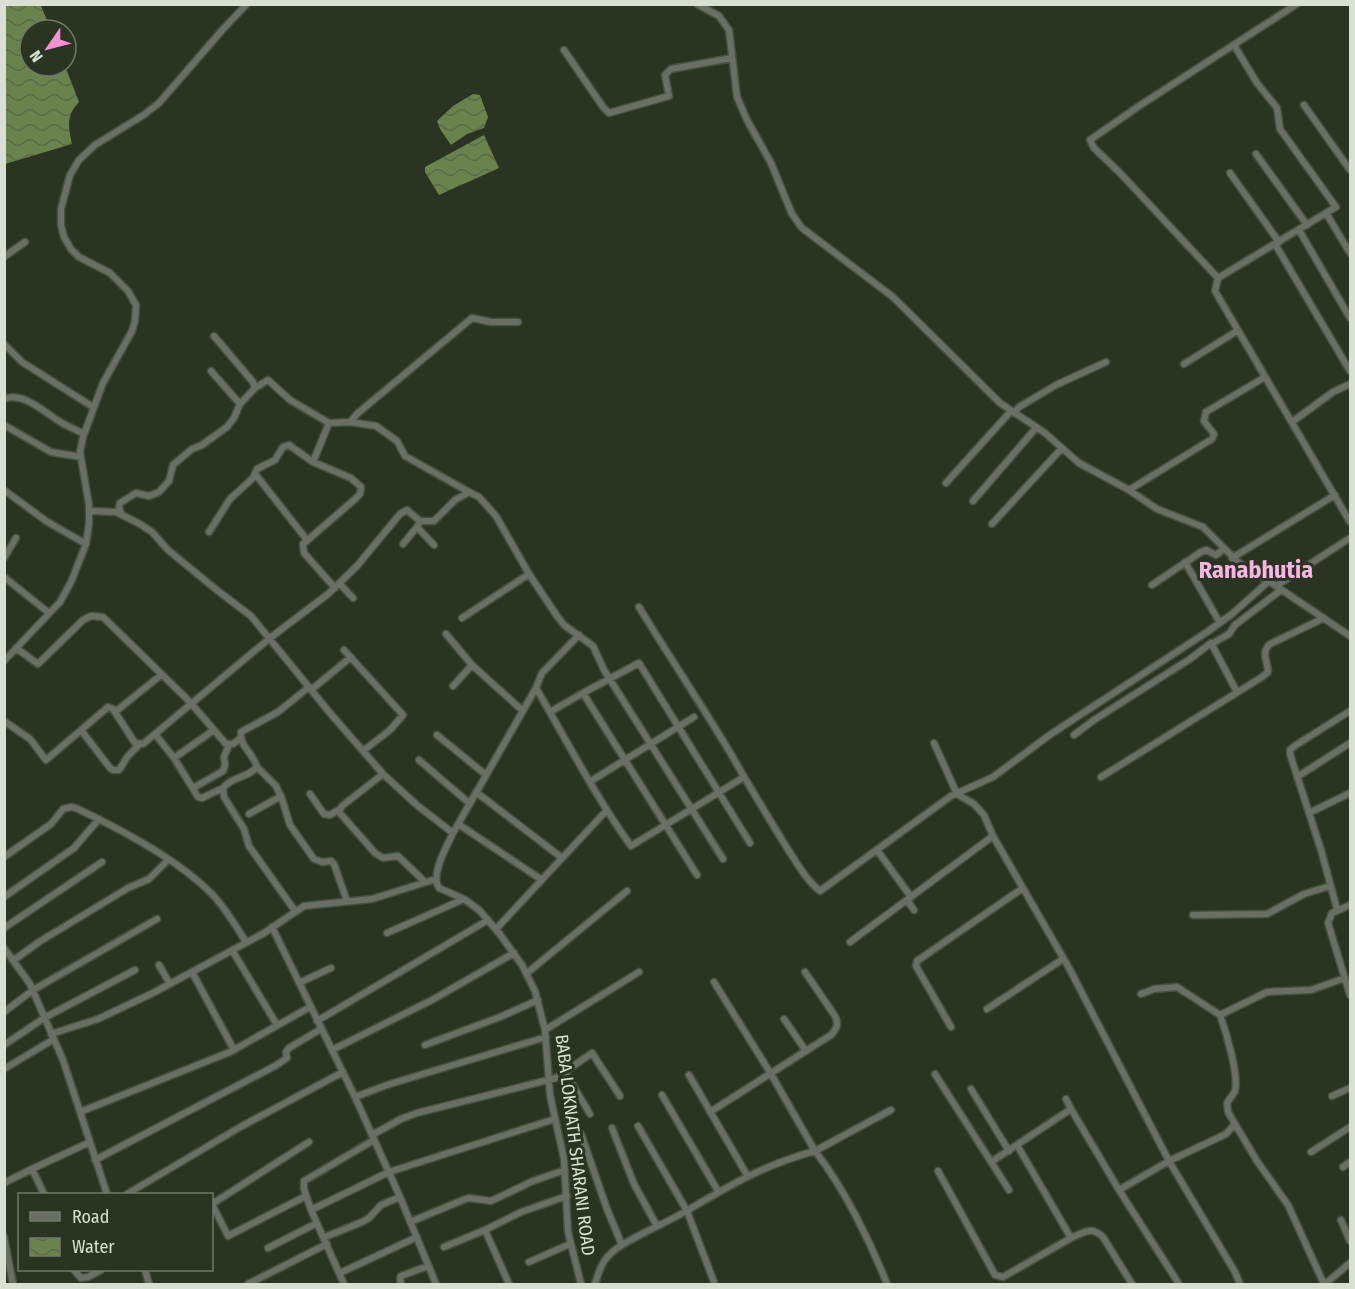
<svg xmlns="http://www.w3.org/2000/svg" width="1355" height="1289" font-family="'Fira Sans Condensed',sans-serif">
<defs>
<pattern id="water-waves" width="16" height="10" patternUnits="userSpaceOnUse" patternTransform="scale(1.5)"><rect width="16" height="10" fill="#6a834d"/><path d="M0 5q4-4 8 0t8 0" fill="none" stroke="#5a6947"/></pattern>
</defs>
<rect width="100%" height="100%" fill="#2b3422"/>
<path fill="url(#water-waves)" d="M5 4 41 6 51 30H30V66H65L79 102C66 116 68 126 72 144L5 164Z
M473 94 480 95 488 117 484 128 467 134 451 145 440 129 437 121 453 106Z
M484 135 499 168 439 195 425 172V167Z"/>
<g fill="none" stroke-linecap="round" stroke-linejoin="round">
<defs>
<path id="street" d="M697 4 719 16 729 30 737 97 747 120 771 163 792 214 802 228 893 297 1000 403 1045 433 1079 463 1129 490 1157 509 1203 527 1239 563 1276 586 1350 636
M1234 45 1257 83 1277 108 1280 129 1336 207 1218 278 1215 291 1350 522
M564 50 603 107 609 113 669 96 665 75 671 69 732 58
M1304 105 1350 170
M1256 154 1307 225
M1230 173 1279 242
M1326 213 1350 253
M1299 230 1350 318
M1275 244 1350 371
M4 257 25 242
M1218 278 1121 174 1094 148 1090 140 1139 106 1297 4
M4 344 22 362 93 407
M1184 364 1237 331
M211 371 240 404
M255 388 268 380 290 400 329 423 350 422 376 426 397 441 405 456 469 492
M4 399C24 391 46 414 62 423 69 427 77 430 84 434
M1014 413 1019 407 1056 385 1106 362
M350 422 358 413 472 318 491 322H518
M1292 422 1333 392 1350 384
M4 425 51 452 81 457
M313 462 329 423
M256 475 307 540
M946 483 1011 411
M4 490 46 521 86 544
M1129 490 1212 439 1214 434 1204 421 1206 412 1265 377
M973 501 1036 428
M89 511 116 512 140 524 152 532 168 550 218 591 251 616 330 713 383 774 418 806 453 833
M122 515 119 508 120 503 136 493 149 496 159 492 169 481 173 465 192 449 202 445 227 427 234 418 240 404 255 388 253 382 214 336
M420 521 417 527 434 545
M992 524 1062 448
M209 532 230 499 253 478 257 469 275 460 283 447 289 445 313 462 351 478 361 487 360 494 354 500 303 544 304 553 335 588
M403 544 417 527
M4 558 16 538
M1232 558 1335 495
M1185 562 1220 623
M4 577 49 613
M340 584 353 598
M1152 585 1201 552 1206 550 1216 555 1224 549
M1276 586 1350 538
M639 607C669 656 701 704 731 754 749 786 768 817 787 848 797 863 806 880 820 891L951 796 993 777 1051 734 1207 632 1232 614 1269 581
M462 618 529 574
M446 634 472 665 523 711
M579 635 542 673 536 688 453 833C447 846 430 875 439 888L464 899 479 910 499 933 522 965 535 991 545 1030 550 1095 564 1159 568 1232 581 1284
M1213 643 1229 634 1235 625 1281 590
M16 648 38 664 83 620 91 616 103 617 189 701 226 744H233L241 738
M344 650 403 715 390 730 363 751
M4 661 60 602 71 582 86 544 89 524V505L80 452 83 437 103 383 132 331 135 321 136 305 128 291 110 273 79 257 71 249 64 237 61 225V209L70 175 79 160 95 145 145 114 159 103 224 28 247 4
M453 686 472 665
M536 688C567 741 595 796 631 846L744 777
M311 690 351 657
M583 693 639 663 750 843
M115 712 161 675
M550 712 583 693 697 875
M4 721 30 739 46 760 108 707 113 709 135 743 143 744 270 638 328 594 357 566 400 514 407 510 420 521H434L455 500 469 492 479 497 496 516 529 574 557 616 564 625 593 646 604 670 723 859
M81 730 110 768 113 770H119L128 756 140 744
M155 734 174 758 198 797 202 798 223 788
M437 735 486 775
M1074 735 1094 720 1190 659 1211 643 1237 692
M934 743 957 794 974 804 984 815 993 836 1069 968 1169 1161 1235 1272 1240 1284
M174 758 214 730
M419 760 469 803
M257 767 276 786 282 799 290 825 314 859 322 862 331 861 334 864 347 901
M383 774 342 806 339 812 375 853 383 858 398 856 425 882
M1101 777 1262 677 1268 672C1268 661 1260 653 1270 644L1324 618
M1297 777 1350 743
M591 781 694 717
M193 788 223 771 225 765 224 757 229 745
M476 792 562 858
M310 794 324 814 330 815 340 809
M1309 813 1350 793
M249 814 281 796
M458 824 542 880
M877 850 911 897
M4 857 51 824 63 809 72 807 78 809C120 829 178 860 211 893 225 907 235 925 246 942
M4 897 74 848 99 819
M907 900 914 910
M1350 905 1332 913 1328 923 1350 995
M1337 909 1321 850 1290 754V750L1296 745 1350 711
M295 911 249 846 244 829 224 797 223 788C231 777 248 778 257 767 254 754 239 746 241 732L278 712 309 687
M1193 915 1267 914 1304 894 1330 886
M272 927 355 1097 400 1197 436 1284
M4 928 102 862
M496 929 606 811
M387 933 464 899
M850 942 993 836
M4 948 30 984 63 1060 107 1194
M232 950 277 1025
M14 960 39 942 128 888 149 879 168 860
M159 965 170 984
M192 972 234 1050
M527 973 627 891
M714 982 771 1074 815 1151 891 1110
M299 983 331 968
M1141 994 1154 989 1177 987 1220 1015
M987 1009 1063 959
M4 1012 33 990 157 919
M784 1019 806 1051
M317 1021 488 920
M951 1027 916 966 917 961 1023 888
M545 1030 639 972
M51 1034 98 1019 153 993 264 933 304 906 372 899 436 879
M4 1045 44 1018 135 970
M425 1045 500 1017 538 1000
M332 1050 432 1000 514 953
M4 1069 54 1039
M565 1072 590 1114
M935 1074 1009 1190
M689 1075 747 1175
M971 1089 1009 1151
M662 1095 718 1191
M1332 1096 1350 1088
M355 1097 390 1084 546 1037
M1066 1099 1071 1109
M80 1112 230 1052 310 1007
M710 1112 831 1035C837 1028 839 1025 835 1016L805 972
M1235 1124 1257 1161 1288 1205 1324 1284
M638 1126 687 1211 714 1282
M612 1128 634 1184 657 1226
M581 1134 607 1209 622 1245
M372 1135 401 1119 417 1113 556 1078 592 1053 620 1096
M1017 1145 1071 1238C1084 1232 1091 1226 1103 1237L1132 1284
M1311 1152 1350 1127
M95 1160 275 1066 287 1058 286 1052 289 1048 321 1029
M991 1162 1071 1109 1119 1190 1179 1284
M1343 1167 1350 1162
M32 1169 44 1194
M938 1171 995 1275 1003 1277 1071 1238
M4 1183 32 1169 90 1142
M1119 1190 1169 1161 1226 1134 1235 1124 1228 1112 1227 1103C1229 1099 1234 1094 1235 1091 1239 1074 1226 1032 1220 1015L1267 992 1311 990 1345 978
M127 1194 242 1126 343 1072
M212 1204 228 1236 306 1196
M212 1204 309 1142
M311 1210 389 1172 555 1119
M1341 1220 1350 1241
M410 1222 463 1200 469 1198 491 1201 533 1181 565 1170
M485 1230 509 1284
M4 1237 13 1284
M325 1237 362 1222 369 1218 381 1205 400 1197
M444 1247 485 1230 521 1212 567 1196
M268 1248 317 1223
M529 1262 570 1244
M74 1270 81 1278 88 1277 101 1270
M145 1270 149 1284
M340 1273 417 1237
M248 1284 327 1244
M344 1284 311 1210 304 1189V1181L374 1140
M401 1284 400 1279 401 1276 428 1266
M595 1284C600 1266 605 1255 622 1245 643 1232 666 1223 688 1210 732 1184 764 1165 815 1151 844 1188 870 1241 887 1284
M1325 1284 1350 1263"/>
</defs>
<use href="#street" stroke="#474f3e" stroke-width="9"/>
<use href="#street" stroke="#6a6e65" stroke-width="6"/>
</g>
<g text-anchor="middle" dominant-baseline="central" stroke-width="6" stroke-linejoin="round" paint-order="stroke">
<g font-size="18" fill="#d9dfd3" stroke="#2b3422">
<text transform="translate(575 1145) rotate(83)">BABA LOKNATH SHARANI ROAD</text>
</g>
<g font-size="24" font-weight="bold" fill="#fbb5e4" stroke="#2b3422">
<text x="1256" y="570">Ranabhutia</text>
</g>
</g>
<rect width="1355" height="1289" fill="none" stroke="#d9dfd3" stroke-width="12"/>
<rect x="18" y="1193" width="195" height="78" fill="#2b3422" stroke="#717869" stroke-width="1.5"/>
<rect x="30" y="1212" width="30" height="9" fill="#6a6e65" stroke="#717869" stroke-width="1.5"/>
<text x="72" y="1223" font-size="18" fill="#d9dfd3">Road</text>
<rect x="30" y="1238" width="30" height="18" fill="url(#water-waves)" stroke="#717869" stroke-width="1.5"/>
<text x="72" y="1253" font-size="18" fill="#d9dfd3">Water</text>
<g transform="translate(48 48) rotate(235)"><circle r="28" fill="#2b3422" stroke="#717869" stroke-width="1.5"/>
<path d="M0-4.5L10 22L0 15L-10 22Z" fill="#f391d5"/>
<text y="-9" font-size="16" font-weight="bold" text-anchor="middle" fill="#d9dfd3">N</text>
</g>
</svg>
